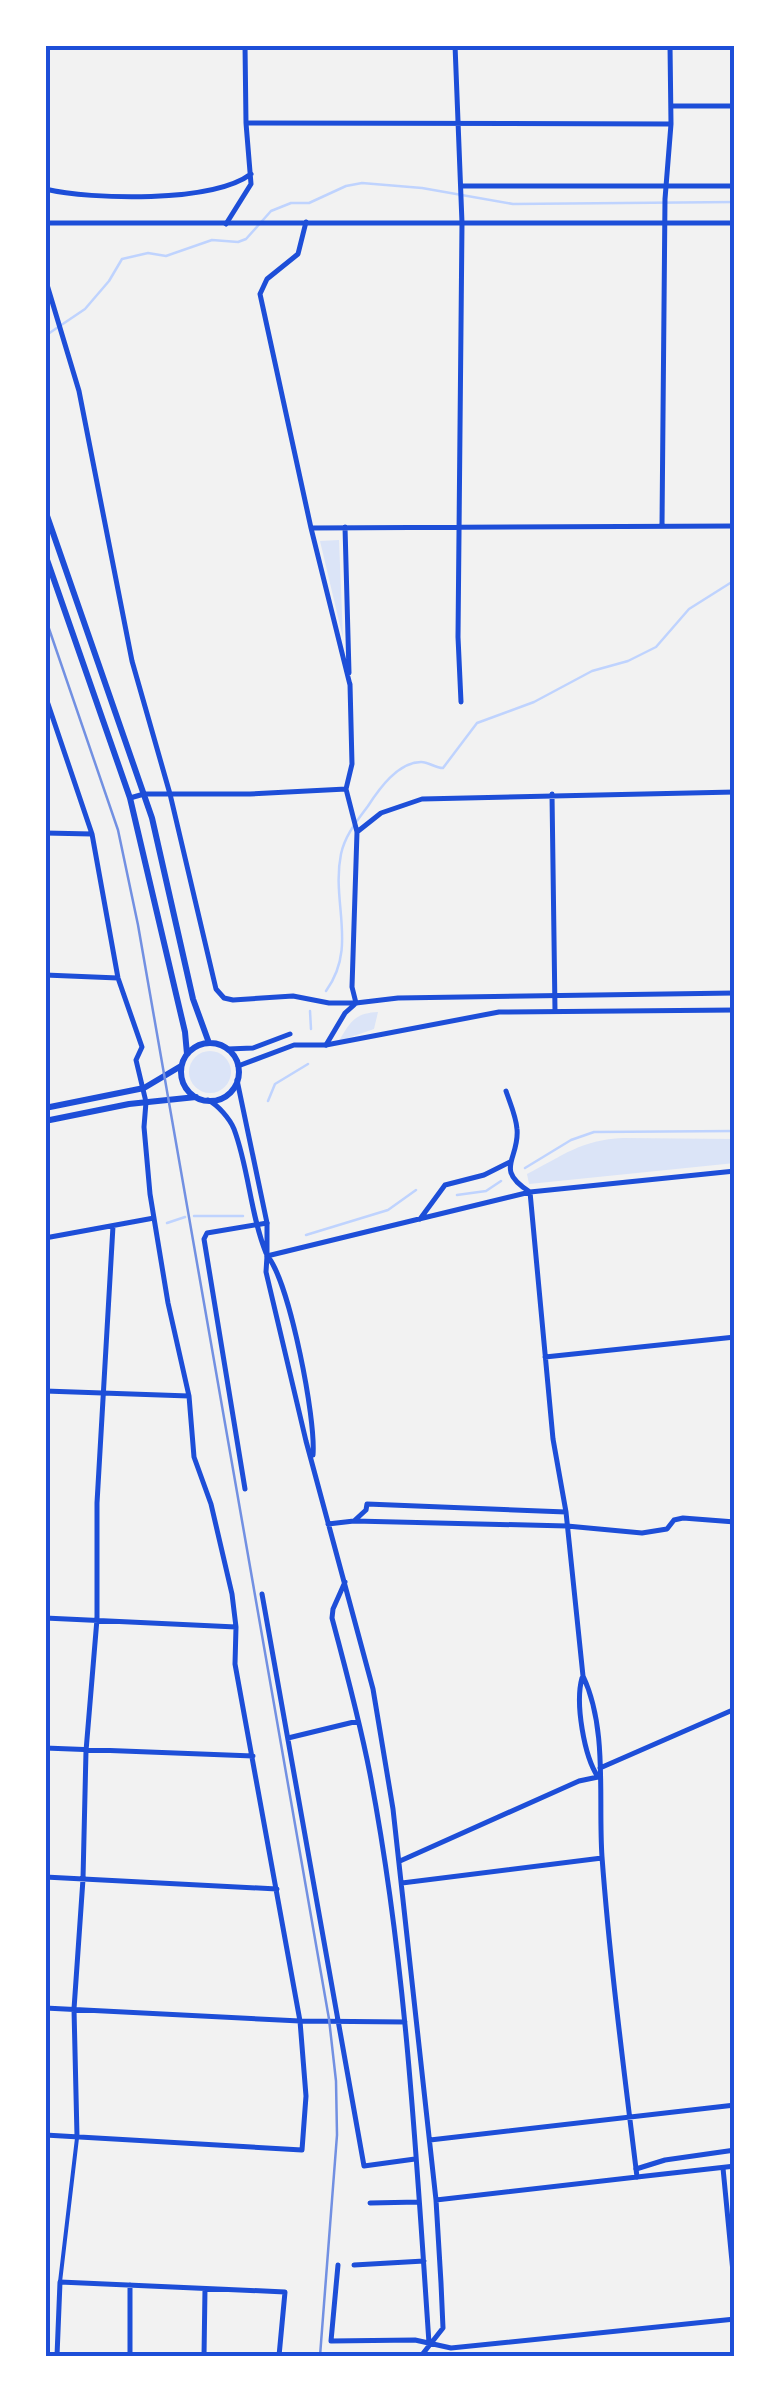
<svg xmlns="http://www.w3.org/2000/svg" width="780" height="2401" font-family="'Fira Sans',sans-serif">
<rect width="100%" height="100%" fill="#f2f2f2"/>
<path fill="#dbe4f7" d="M339 540 343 638 320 541Z
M378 1012 374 1029 339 1041C350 1022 355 1013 378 1012Z
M189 1072a21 21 0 1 1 42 0a21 21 0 1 1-42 0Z
M623 1138 735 1139V1163L529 1184 527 1174C564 1155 581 1140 623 1138Z"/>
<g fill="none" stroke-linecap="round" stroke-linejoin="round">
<path stroke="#bfd3fe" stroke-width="2.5" d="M45 336 85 309 109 281 122 259 148 253 166 256 212 240 238 242 246 239 271 211 291 203H309L346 186 362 183 422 188 513 204 735 202
M326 991C358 947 331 903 341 854 345 835 357 821 368 806 379 789 398 762 421 762 429 762 435 768 443 768L477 723 534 702 592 671 628 661 656 647 689 609 735 580
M310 1011 311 1029
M268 1101 275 1084 308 1064
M525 1168 571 1140 594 1132 735 1131
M457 1195 486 1191 501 1181
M194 1216H243
M167 1223 185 1217
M306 1235 388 1210 416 1190"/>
<path stroke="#1d4ed8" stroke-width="4" d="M60 2282 77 2138"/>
<path stroke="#1d4ed8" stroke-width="5" d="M455 45 462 223 458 637 461 702
M673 106H735
M246 123 671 124
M461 186H735
M45 189C92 200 212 203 251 174
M306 222 298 254 267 279 260 294 311 528 350 685
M226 224 251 184 246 123 245 45
M45 278 79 391 132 661 170 794 216 989 224 998 233 1000 293 996 329 1003H356
M662 526 665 199 671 124 670 45
M345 527 349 673
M311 528 735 526
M350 684 352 764 346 789 357 832 352 987 356 1003
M45 695 92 834 118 978 142 1047 136 1060 146 1102 144 1127 150 1194 168 1303 189 1396 194 1457 211 1504 232 1594 236 1627 235 1664 300 2021 306 2096 302 2150 45 2135
M552 794 555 1011
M130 798 144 794H250L346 789
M357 832 381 813 422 799 735 792
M45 833 92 834
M45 975 118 978
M326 1045 345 1013 354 1005
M733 1171 735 1191
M420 1219 445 1185 484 1175 510 1162
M45 1238 154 1218
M267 1256 266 1272 306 1441 373 1689 393 1809 436 2200 441 2283 443 2328 421 2356
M267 1256 530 1192 735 1171
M269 1258C290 1287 316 1418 313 1455
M545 1357 735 1337
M45 1391 189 1396
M245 1489 204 1239 207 1233 267 1223
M354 1521 366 1510 367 1504 566 1512
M328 1524 354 1521 567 1526 642 1533 667 1529 674 1520 683 1518 735 1522
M345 1582 333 1609 332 1618C346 1670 360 1722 370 1774 406 1962 416 2153 429 2343
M262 1594 364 2166 415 2159
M45 1618 236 1627
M288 1738 358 1721
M45 1748 253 1756
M600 1768 735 1709
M400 1861 579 1781 598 1777C584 1756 575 1703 582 1678
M45 1877 277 1889
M402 1883 602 1858
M45 2008 300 2021 405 2022
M77 2136 74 2009 83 1879 86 1751 97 1619V1503L113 1226
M430 2140 735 2105
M723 2168 735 2293
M436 2200 637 2177C624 2070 610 1964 602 1857 598 1799 608 1729 583 1676L566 1512 553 1439 530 1192C493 1169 520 1159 517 1129 516 1116 510 1103 506 1091
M370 2203 419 2202
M338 2265 331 2341 415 2340 451 2348 735 2319
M354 2265 424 2261
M57 2356 60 2282 285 2292 279 2356
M130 2356V2285
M204 2356 205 2289"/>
<path stroke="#1d4ed8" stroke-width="5" d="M45 223H735
M356 1003 398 998 735 993
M228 1049 253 1048 290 1034
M238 1066 294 1045H326L499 1012 735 1010
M237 1080 267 1223V1256
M208 1100C218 1105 230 1119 234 1129 249 1169 250 1213 266 1253
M636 2169 665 2160 735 2150
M637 2177 735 2166"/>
<path stroke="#1d4ed8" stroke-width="6" d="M45 510 152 818 193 999 209 1043
M45 554 130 798 185 1032 187 1054
M181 1072a29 29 0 1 1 58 0a29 29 0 1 1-58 0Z
M45 1108 144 1088 181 1066
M45 1121 129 1104 196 1097"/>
<path stroke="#7290e2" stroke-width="2.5" d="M45 617 118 830 138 925 329 2019 336 2081 337 2135 320 2356"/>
</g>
<rect width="780" height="2401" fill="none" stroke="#ffffff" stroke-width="95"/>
<rect x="48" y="48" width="684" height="2306" fill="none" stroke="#1d4ed8" stroke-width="4"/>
</svg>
